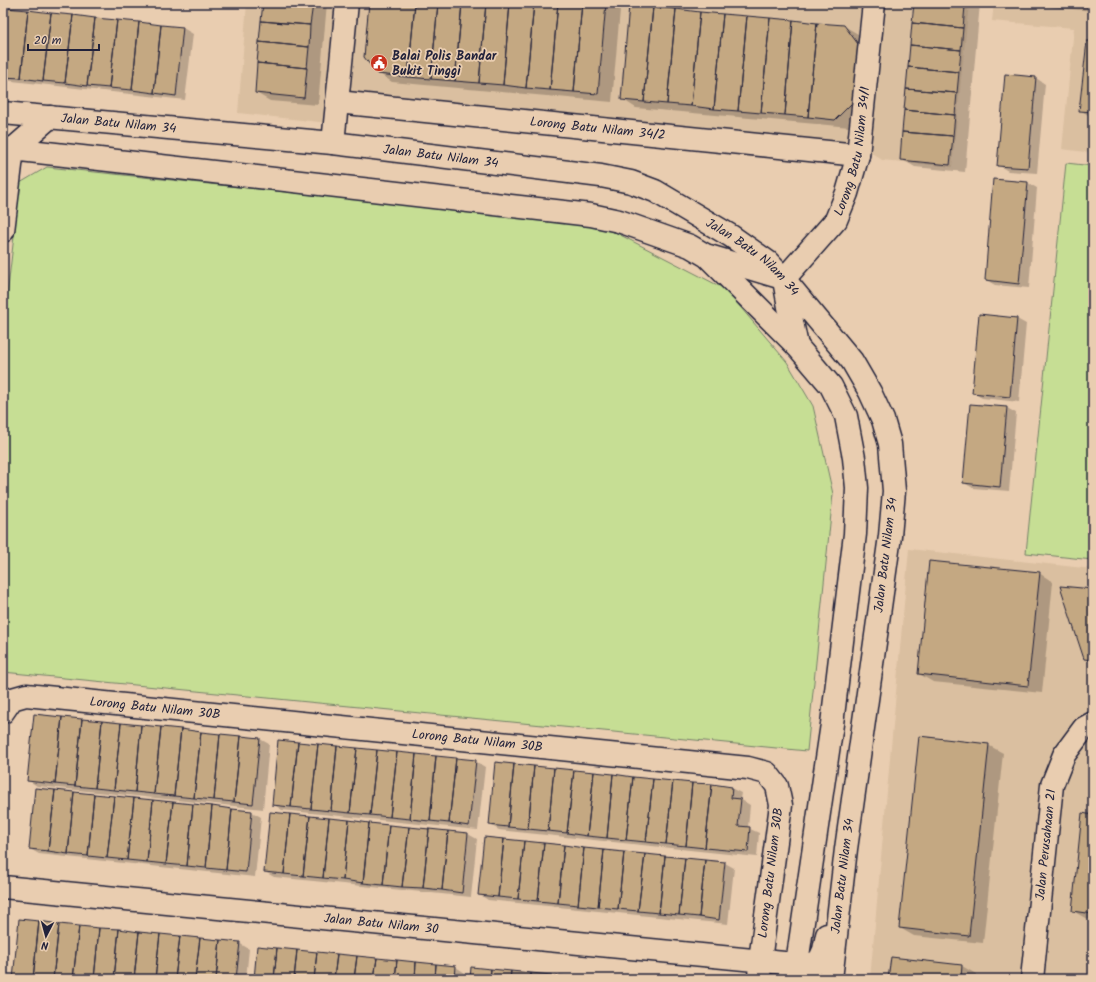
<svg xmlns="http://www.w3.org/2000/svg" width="1096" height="982" font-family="Kalam,sans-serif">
<rect width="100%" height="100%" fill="#e9cdb0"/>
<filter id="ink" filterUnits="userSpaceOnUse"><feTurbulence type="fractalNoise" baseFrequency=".025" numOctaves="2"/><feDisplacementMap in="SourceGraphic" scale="8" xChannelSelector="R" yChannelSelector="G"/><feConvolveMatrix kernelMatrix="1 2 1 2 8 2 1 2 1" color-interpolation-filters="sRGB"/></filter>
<g filter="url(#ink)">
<path fill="#dabfa0" d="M247 3H969L952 167 882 160 866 149 331 93 328 123 238 113Z
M994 3H1093V153L1062 149 1074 28 992 21Z
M909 549 1093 569V979H870Z"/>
<path fill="#c6de94" stroke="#748068" d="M1066 163 1093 166V560L1026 553Z
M47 167 601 225 725 289 787 362 813 406 833 494 807 751 3 672V332L20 183Z"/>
<path fill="#0003" d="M264 3H327L318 105 270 101 256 93Z
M370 3H609L620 10 612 102 392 82 378 73Z
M915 3H980L965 172 915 167 901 159Z
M1045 3H1093V11L1051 7Z
M3 9 183 28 193 34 185 100 3 80Z
M844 26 858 34 872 53 867 110 850 127 636 108 622 99Z
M1093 42V118L1080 110Z
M1036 78 1045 84 1037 173 1008 171 998 165Z
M1028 183 1037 188 1029 288 995 285 986 280Z
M1017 319 1026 324 1019 402 982 398 973 393Z
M1007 408 1016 413 1009 491 973 488 964 483Z
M1039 573 1053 582 1042 693 933 682 919 674Z
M1093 590V664L1085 659Z
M260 739 269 744 263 809 37 786 28 780Z
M988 745 1003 753 983 943 914 936 900 928Z
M475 761 485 767 478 830 282 810 273 804Z
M731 788 741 793 740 799 750 805 748 828 759 833 757 857 499 830 490 825Z
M252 812 261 817 255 877 39 854 30 849Z
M1093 816V920L1087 919 1073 911Z
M468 834 477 839 471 897 274 877 265 872Z
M725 863 734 868 728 924 488 900 479 894Z
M239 943 249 949 246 979H14Z
M892 959 962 966 976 974V979H889Z
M456 967 465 973V979H255Z"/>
<path fill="#c4a882" stroke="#22223b" d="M263 3H301L313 4 310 25 261 21Z
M369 3H415L408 77 377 74 364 57Z
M415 3H438L431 79 408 77Z
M438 3H462L455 81 431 79Z
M462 3H486L479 83 455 81Z
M486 3H510L503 85 479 83Z
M510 3H534L526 88 503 85Z
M534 3H558L550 90 526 88Z
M558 3H582L574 92 550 90Z
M582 3H606L598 94 574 92Z
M914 3H927L965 6 963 28 912 23Z
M927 3H965V6Z
M629 5 653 7 644 102 621 100Z
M653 7 676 9 667 104 644 102Z
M3 8H6L3 38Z
M6 8 28 10 21 78 3 77V38Z
M676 9 700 12 691 106 667 104Z
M28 10 51 13 43 81 21 78Z
M700 12 723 14 714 109 691 106Z
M51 13 73 15 65 83 43 81Z
M723 14 747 16 738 111 714 109Z
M73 15 95 18 87 86 65 83Z
M747 16 770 18 761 113 738 111Z
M95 18 117 20 109 88 87 86Z
M770 18 793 20 785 115 761 113Z
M117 20 139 22 132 90 109 88Z
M793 20 817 23 808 117 785 115Z
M261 21 310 25 309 47 259 42Z
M139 22 161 25 154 93 132 90Z
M817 23 844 25 858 44 853 102 835 120 808 117Z
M912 23 963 28 961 50 910 45Z
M161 25 183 27 176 96 154 93Z
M1087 41H1093V112L1079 111Z
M259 42 309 47 307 68 257 63Z
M910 45 961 50 959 72 908 67Z
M257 63 307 68 304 98 255 93Z
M908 67 959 72 957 93 906 89Z
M1005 74 1036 77 1028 168 997 166Z
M906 89 957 93 955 115 904 110Z
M904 110 955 115 953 136 902 132Z
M902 132 953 136 950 165 900 160Z
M993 179 1028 182 1019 284 985 280Z
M979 314 1017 318 1010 397 972 393Z
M970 404 1007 407 1000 487 963 483Z
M929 561 1040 572 1028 686 918 674Z
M1060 586 1093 589V660L1084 659Z
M34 714 62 717 55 784 27 781Z
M62 717 82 719 75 786 55 784Z
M82 719 102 721 95 788 75 786Z
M102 721 121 723 114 790 95 788Z
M121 723 141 725 135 792 114 790Z
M141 725 161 727 154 794 135 792Z
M161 727 181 729 174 796 154 794Z
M181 729 201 732 194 798 174 796Z
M201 732 220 734 214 800 194 798Z
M220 734 241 736 234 802 214 800Z
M241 736 260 738 253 804 234 802Z
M919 736 989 744 969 936 899 928Z
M278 740 298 742 291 807 272 805Z
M298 742 318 744 311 809 291 807Z
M318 744 337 746 331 811 311 809Z
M337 746 357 748 350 813 331 811Z
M357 748 377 750 370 815 350 813Z
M377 750 397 752 390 817 370 815Z
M397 752 416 754 410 819 390 817Z
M416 754 436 756 430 821 410 819Z
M436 756 456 758 449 823 430 821Z
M456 758 476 760 469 826 449 823Z
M495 762 514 764 508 827 489 825Z
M514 764 534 766 528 829 508 827Z
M534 766 554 768 548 831 528 829Z
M554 768 574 770 567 833 548 831Z
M574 770 594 772 587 836 567 833Z
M594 772 613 774 607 838 587 836Z
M613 774 633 777 626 840 607 838Z
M633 777 653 779 646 842 626 840Z
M653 779 673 781 666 844 646 842Z
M673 781 692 783 686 846 666 844Z
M692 783 712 784 705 848 686 846Z
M712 784 732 787 731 798 741 799 738 826 750 827 748 852 705 848Z
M35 788 55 790 48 851 29 849Z
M55 790 74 792 68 854 48 851Z
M74 792 94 794 88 856 68 854Z
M94 794 114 796 107 858 88 856Z
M114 796 134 798 127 860 107 858Z
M134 798 153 800 147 862 127 860Z
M153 800 173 802 166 864 147 862Z
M173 802 193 804 187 866 166 864Z
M193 804 212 806 206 868 187 866Z
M212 806 232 809 226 870 206 868Z
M232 809 252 811 246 872 226 870Z
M270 812 290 814 284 874 264 872Z
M1082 813 1093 815V914L1072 911Z
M290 814 310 816 303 876 284 874Z
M310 816 329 818 323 878 303 876Z
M329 818 349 820 343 880 323 878Z
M349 820 369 823 363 883 343 880Z
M369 823 389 825 383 885 363 883Z
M389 825 409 827 402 887 383 885Z
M409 827 429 829 423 888 402 887Z
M429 829 448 831 442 890 423 888Z
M448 831 468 833 462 893 442 890Z
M484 837 504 839 498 897 478 895Z
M504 839 524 841 518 899 498 897Z
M524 841 544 843 538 901 518 899Z
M544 843 564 845 558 903 538 901Z
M564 845 584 848 578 905 558 903Z
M584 848 604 850 598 907 578 905Z
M604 850 624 852 618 909 598 907Z
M624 852 645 854 638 911 618 909Z
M645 854 665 856 659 913 638 911Z
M665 856 685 858 679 915 659 913Z
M685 858 705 860 699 917 679 915Z
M705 860 725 862 719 920 699 917Z
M19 919 39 921 33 979H13Z
M39 921 59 924 53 979H33Z
M59 924 79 926 73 979H53Z
M79 926 99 928 94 979H73Z
M99 928 119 929 114 979H94Z
M119 929 139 932 134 979H114Z
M139 932 160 934 155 979H134Z
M160 934 180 936 175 979H155Z
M180 936 200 938 195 979H175Z
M200 938 220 940 216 979H195Z
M220 940 240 942 236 979H216Z
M257 946 277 948 274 979H254Z
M277 948 297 950 294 979H274Z
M297 950 317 952 314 979H294Z
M317 952 337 954 334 979H314Z
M337 954 357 956 354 979H334Z
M357 956 377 958 374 979H354Z
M891 957 962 965 961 979H888Z
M377 958 397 960 395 979H374Z
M397 960 416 962 415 979H395Z
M416 962 436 964 435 979H415Z
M436 964 456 966 455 979H435Z
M471 967 491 969 490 979H470Z
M491 969 511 971 510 979H490Z
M511 971 531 973V979H510Z
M531 973 551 975V979H531Z
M551 975 571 977V979H551Z"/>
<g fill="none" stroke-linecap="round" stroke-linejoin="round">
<defs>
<g id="minor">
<path id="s1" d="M337 102 858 155"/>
<path d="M333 143 347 3"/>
<path d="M3 231 13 149"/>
<path id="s2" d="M784 279 836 220 847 193 858 155 874 3"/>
<path id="s3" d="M3 712 12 699 26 695 748 768 767 773 777 786 781 805 760 960 759 979"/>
<path id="s4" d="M3 887 784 963H797"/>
<path id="s5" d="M1032 979 1052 785 1064 755 1084 728 1093 723"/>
</g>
<g id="tertiary">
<path id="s6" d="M3 113 333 143 601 176 631 182 655 191 731 236 768 262 784 279 852 361 870 392 883 420 890 444 894 491 890 536 846 849 831 979"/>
<path d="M3 148 591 215 619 221 690 246 707 256 797 346 831 386 846 416 854 458 857 488 855 534 832 724 797 963 796 979"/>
<path d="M13 149 50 117"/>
<path d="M709 256 779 277"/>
<path d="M784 280 789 307 797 346"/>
<path d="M797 963 809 965 819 961 824 950 827 935"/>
</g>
</defs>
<use href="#minor" stroke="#22223b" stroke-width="25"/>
<use href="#tertiary" stroke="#22223b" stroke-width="25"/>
<use href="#minor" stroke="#e9cdb0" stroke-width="22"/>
<use href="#tertiary" stroke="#e9cdb0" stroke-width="22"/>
</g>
</g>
<defs>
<symbol id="civic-disc" viewBox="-11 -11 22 22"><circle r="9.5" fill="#c8321e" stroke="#e9cdb0"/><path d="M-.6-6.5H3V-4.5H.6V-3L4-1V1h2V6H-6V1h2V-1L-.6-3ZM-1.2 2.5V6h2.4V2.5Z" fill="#fff"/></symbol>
</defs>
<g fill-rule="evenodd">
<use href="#civic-disc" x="369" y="53" width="20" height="20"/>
</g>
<g text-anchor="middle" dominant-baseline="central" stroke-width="3.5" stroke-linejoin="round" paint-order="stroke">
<g font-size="13" font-weight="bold" fill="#22223b" stroke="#e9cdb0" text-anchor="start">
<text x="392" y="56">Balai Polis Bandar<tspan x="392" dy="15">Bukit Tinggi</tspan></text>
</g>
<g font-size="13" fill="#22223b" stroke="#e9cdb0">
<text stroke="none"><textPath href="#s6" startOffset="116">Jalan Batu Nilam 34</textPath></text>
<text stroke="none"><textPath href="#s1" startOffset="262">Lorong Batu Nilam 34/2</textPath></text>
<text stroke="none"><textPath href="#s2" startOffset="150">Lorong Batu Nilam 34/1</textPath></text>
<text stroke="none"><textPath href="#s6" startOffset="440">Jalan Batu Nilam 34</textPath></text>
<text stroke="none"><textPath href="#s6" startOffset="776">Jalan Batu Nilam 34</textPath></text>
<text transform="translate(886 555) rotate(-83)">Jalan Batu Nilam 34</text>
<text stroke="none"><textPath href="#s3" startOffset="160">Lorong Batu Nilam 30B</textPath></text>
<text stroke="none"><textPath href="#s3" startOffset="484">Lorong Batu Nilam 30B</textPath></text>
<text stroke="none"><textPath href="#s5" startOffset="135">Jalan Perusahaan 21</textPath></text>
<text transform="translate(771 873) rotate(-83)">Lorong Batu Nilam 30B</text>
<text transform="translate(843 876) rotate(-83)">Jalan Batu Nilam 34</text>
<text stroke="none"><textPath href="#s4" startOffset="380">Jalan Batu Nilam 30</textPath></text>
</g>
</g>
<rect width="1096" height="982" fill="none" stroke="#e9cdb0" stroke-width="16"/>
<rect x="8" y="8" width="1080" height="966" fill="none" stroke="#22223b" stroke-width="1.5" filter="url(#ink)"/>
<g transform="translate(46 936) rotate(186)" stroke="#e9cdb0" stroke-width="3" paint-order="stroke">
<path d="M0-3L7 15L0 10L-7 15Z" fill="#22223b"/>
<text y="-6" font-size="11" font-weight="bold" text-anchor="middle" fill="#22223b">N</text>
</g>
<path d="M28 44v6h71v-6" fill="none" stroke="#22223b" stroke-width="2"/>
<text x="34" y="44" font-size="12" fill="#22223b" stroke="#e9cdb0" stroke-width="3" paint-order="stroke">20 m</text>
</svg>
